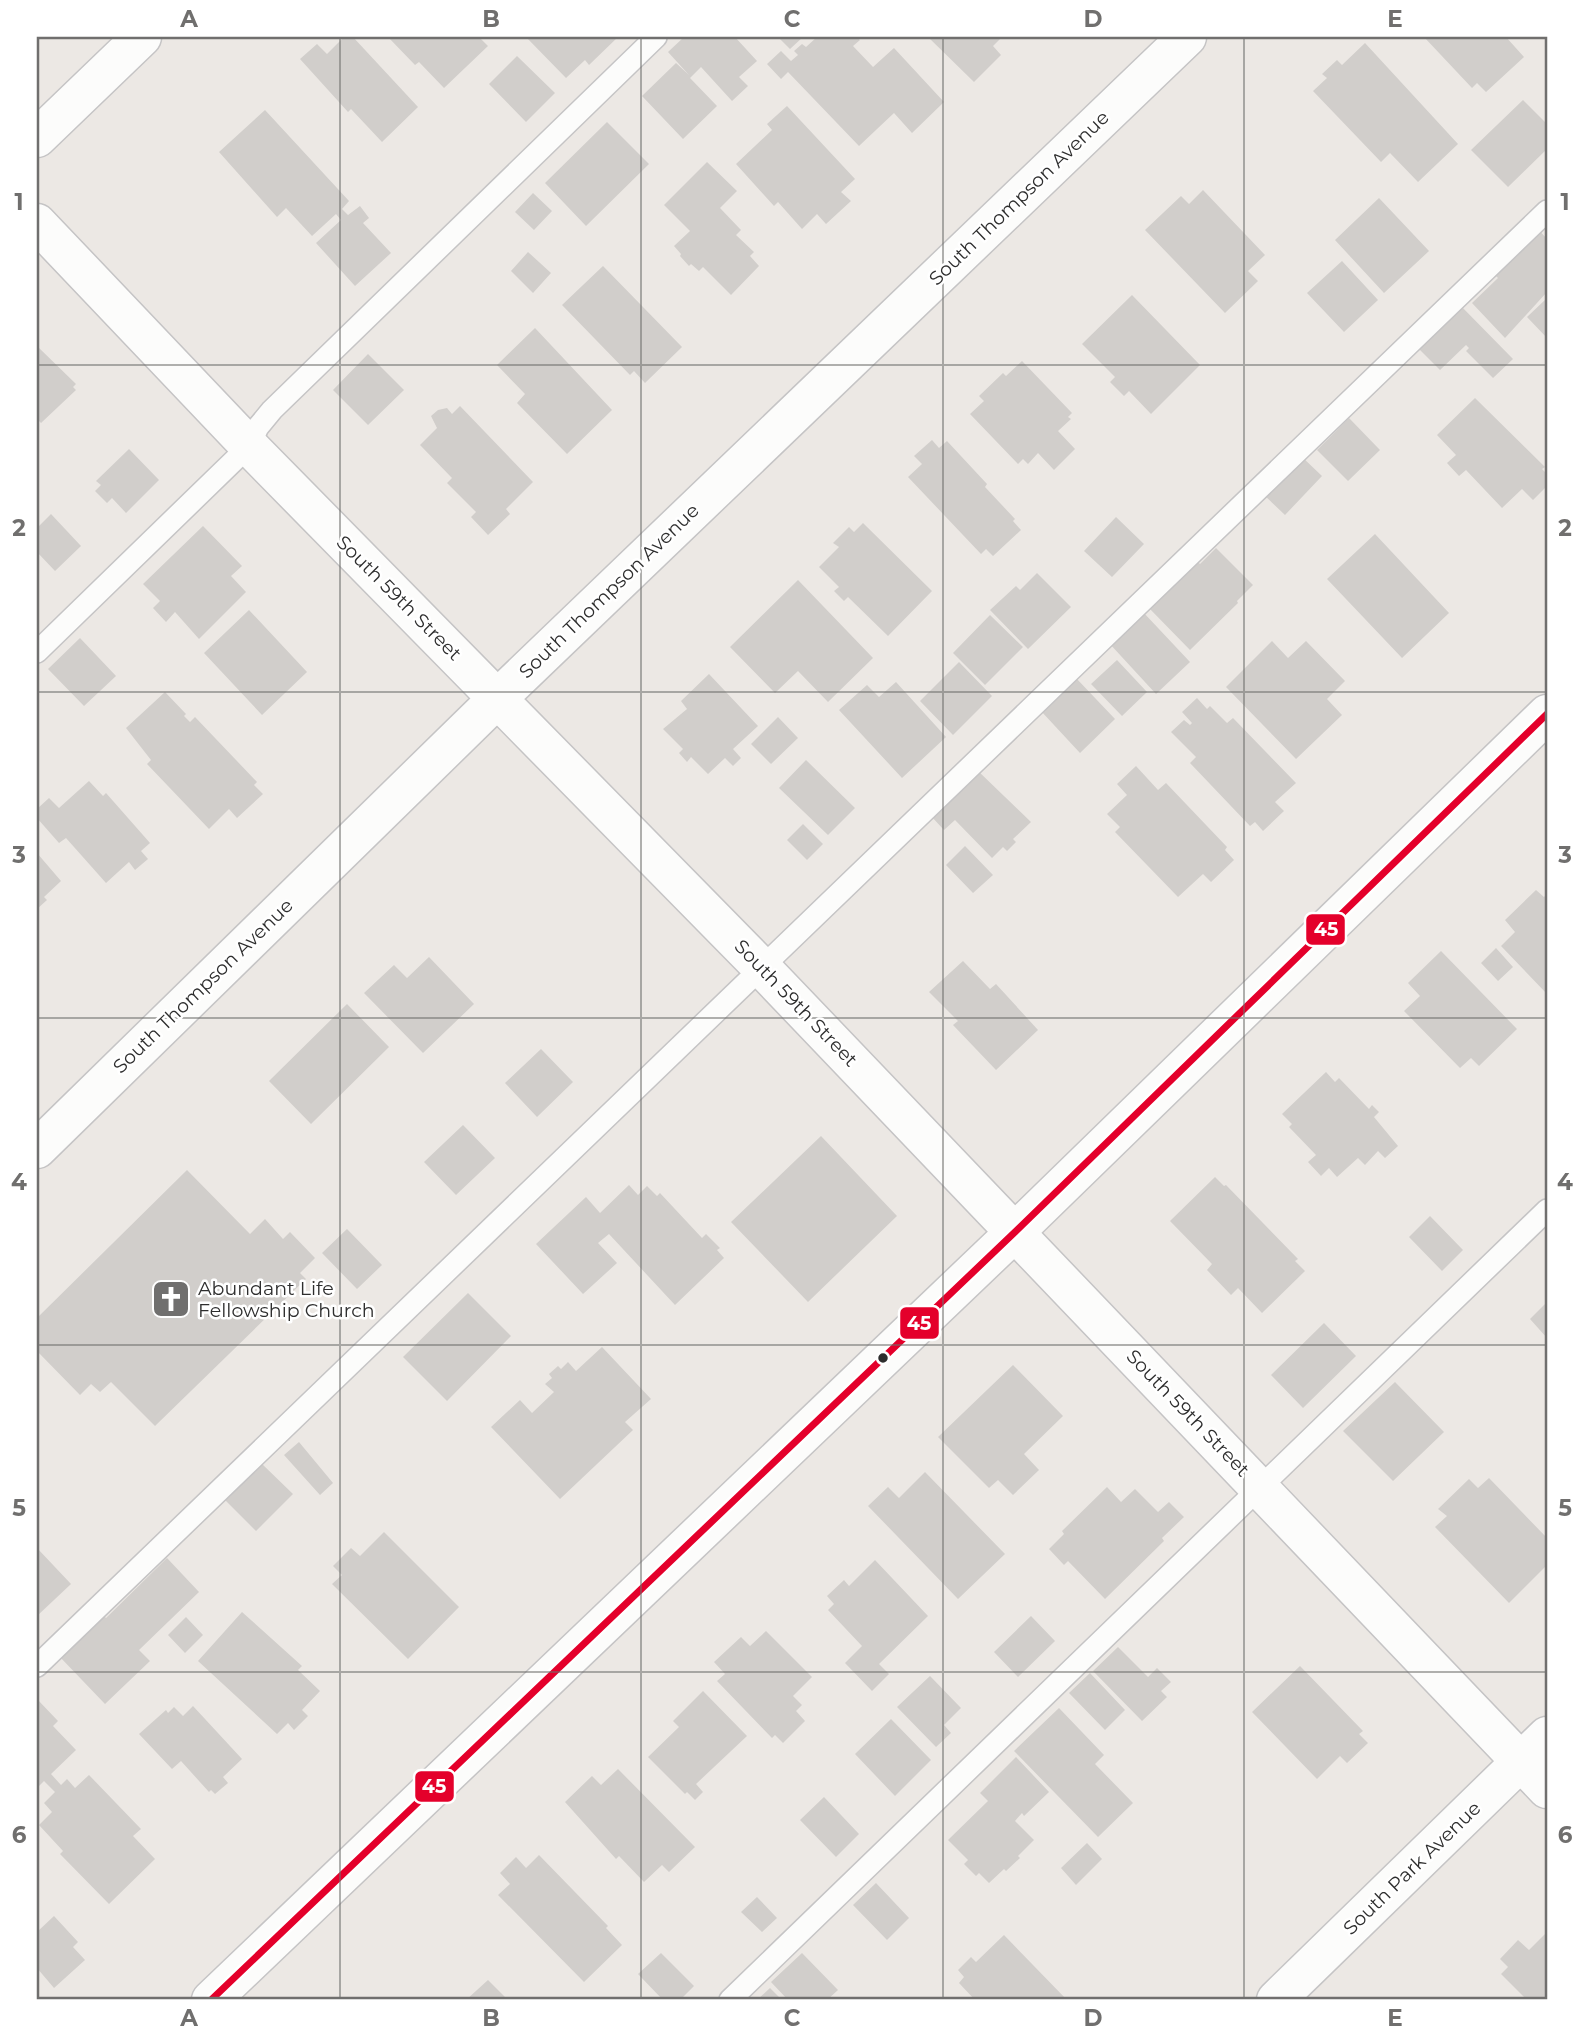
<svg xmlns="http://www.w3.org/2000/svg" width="1584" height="2037" font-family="Montserrat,sans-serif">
<rect width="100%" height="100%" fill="#ece8e4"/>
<path fill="#d1cecb" d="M344 37H353L418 107 382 142 351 109 348 112 300 59 317 44 327 54Z
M388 37H479L488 46 444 88 419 62 415 65Z
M526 37H618L589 65 585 60 566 78Z
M684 37H735L757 61 739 77 748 86 732 101 701 67 690 78 717 106 683 139 642 96 676 63 689 75 668 52Z
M778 37H803L790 49Z
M817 37H857L860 40 853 46 873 67 894 48 944 102 912 133 894 113 859 146 788 72 781 79 767 64 781 51 791 61 798 55 794 51 802 44 806 47Z
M928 37H1002L993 46 1001 55 974 82Z
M1424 37H1506L1524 57 1486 92 1477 83 1472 88Z
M1365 43 1458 144 1418 182 1390 153 1381 162 1313 91 1327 78 1322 74 1337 60 1342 65Z
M517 56 555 93 526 122 489 84Z
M1523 100 1547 124V149L1508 187 1471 150Z
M787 106 855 179 841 192 851 201 826 224 817 214 802 229 778 202 774 206 736 164 772 130 767 124Z
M265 110 349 201 342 209 348 215 360 206 369 218 363 223 391 253 355 286 316 243 341 220 336 214 312 236 286 208 277 217 219 152Z
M607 122 649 164 586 226 545 183Z
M707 162 737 191 720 208 741 230 736 235 754 252 750 256 759 266 731 295 703 267 699 271 691 264 689 266 680 256 681 254 674 246 690 231 664 205Z
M1203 190 1265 255 1248 271 1258 281 1225 313 1145 230 1181 196 1189 204Z
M533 193 552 211 534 230 515 212Z
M1379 198 1429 251 1384 293 1335 240Z
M1536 227 1547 239V292L1505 338 1472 303 1498 278 1491 271Z
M528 252 551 273 533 293 511 271Z
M1342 261 1378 300 1344 332 1307 293Z
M603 266 682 347 645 383 634 371 630 375 562 305Z
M1132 295 1200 365 1151 414 1129 391 1124 396 1110 382 1115 377 1082 344Z
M1546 299 1547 301V338L1527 317Z
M1459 304 1513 359 1493 378 1466 351 1469 348 1466 345 1440 370 1416 346Z
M535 328 612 410 567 454 517 403 525 394 497 365Z
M37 346 76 384 73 387 76 390 41 423 37 419Z
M368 354 404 390 368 425 333 390Z
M1022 361 1072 413 1068 417 1071 419 1058 431 1075 449 1054 470 1038 453 1028 464 1023 459 1018 464 970 414 984 401 979 396 1003 373 1006 376Z
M1475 398 1545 467 1542 469 1547 474V486L1533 500 1522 489 1502 508 1466 470 1459 476 1447 463 1456 455 1437 435Z
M460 406 533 482 506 509 510 514 488 535 471 517 476 512 447 483 452 478 420 445 437 428 431 416 438 410 447 408 452 414Z
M1349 418 1380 450 1348 481 1317 450Z
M932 440 939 448 947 441 987 484 985 487 1015 519 1013 521 1021 530 993 556 986 549 981 554 908 477 922 464 914 456Z
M129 449 159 480 126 513 112 498 107 503 95 491 101 485 96 481Z
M1301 456 1322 476 1285 515 1264 495Z
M51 514 81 546 55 571 37 552V528Z
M1116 517 1144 544 1112 577 1084 551Z
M863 523 932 591 888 636 848 597 844 601 834 591 839 587 819 567 839 547 833 543 849 527 854 532Z
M203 526 242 566 231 576 246 592 199 639 175 612 166 622 153 608 160 601 143 584Z
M1375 534 1449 613 1402 658 1327 579Z
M1216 548 1253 585 1237 601 1238 603 1190 650 1149 608 1197 561 1200 564Z
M1037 573 1071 607 1028 649 990 610 1016 586 1020 590Z
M798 580 873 658 828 702 798 671 775 693 730 647Z
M249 610 307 672 262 715 204 653Z
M1143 612 1190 662 1156 694 1109 643Z
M990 615 1023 647 985 685 953 653Z
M80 638 116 676 84 706 48 669Z
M1272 641 1288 658 1306 641 1345 681 1327 699 1342 715 1296 759 1226 687Z
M1117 660 1147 692 1122 716 1091 684Z
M959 662 992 696 953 735 920 701Z
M709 674 758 726 733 749 741 758 733 766 725 758 708 774 691 757 687 762 679 753 683 749 663 729 687 709 681 701Z
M1076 678 1115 719 1080 753 1041 711Z
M896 682 946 737 902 778 839 710 867 685 879 697Z
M165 692 186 714 184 716 190 722 195 717 257 782 254 785 263 794 237 818 229 809 209 829 147 764 151 760 126 728Z
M1197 698 1207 709 1210 706 1227 723 1233 718 1296 783 1275 802 1284 811 1263 831 1255 822 1250 826 1190 763 1196 757 1171 732 1184 720 1190 725 1192 723 1182 712Z
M778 717 798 738 771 764 751 744Z
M806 760 855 808 828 835 779 788Z
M1136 766 1158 790 1166 783 1227 847 1225 850 1234 860 1211 882 1203 874 1178 897 1115 832 1120 827 1107 814 1127 795 1117 784Z
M976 769 1031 822 1013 839 1016 842 1007 851 1003 847 992 858 955 820 944 830 930 815Z
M89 781 103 796 106 793 150 843 141 851 148 859 135 870 129 862 106 883 66 838 59 843 37 818V809L49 798 59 808Z
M803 824 823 844 807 860 787 840Z
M965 846 993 875 973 893 946 865Z
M37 853 61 881 44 897 47 900 37 909Z
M1536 890 1544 897 1547 894V994L1501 946 1515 932 1505 920Z
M1496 948 1513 967 1498 981 1481 963Z
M1441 951 1517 1029 1479 1066 1471 1058 1460 1068 1404 1011 1420 996 1408 983Z
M429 957 474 1004 423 1053 364 993 394 965 407 978Z
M963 961 990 989 996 984 1038 1030 996 1070 953 1025 958 1021 929 992Z
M347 1004 389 1047 311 1124 269 1081Z
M541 1049 573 1082 537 1117 505 1083Z
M1326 1072 1335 1082 1339 1078 1369 1109 1372 1105 1379 1112 1374 1117 1398 1146 1385 1158 1378 1151 1365 1165 1358 1158 1337 1177 1329 1168 1321 1176 1308 1162 1316 1155 1289 1127 1292 1124 1282 1114Z
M463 1125 495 1158 456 1195 424 1162Z
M821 1136 897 1216 808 1302 731 1222Z
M187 1170 250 1234 265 1219 283 1239 290 1232 315 1258 300 1273 306 1279 155 1426 111 1382 100 1392 91 1384 80 1395 37 1351V1318Z
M1215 1177 1224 1186 1226 1185 1298 1259 1295 1261 1305 1271 1262 1313 1238 1288 1231 1295 1207 1270 1212 1264 1170 1221Z
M629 1185 638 1195 647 1186 657 1196 660 1193 702 1238 706 1234 720 1248 717 1250 724 1258 675 1305 609 1234 598 1243 617 1263 583 1294 536 1244 586 1197 600 1213Z
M1430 1216 1463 1250 1442 1271 1409 1237Z
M347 1229 382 1265 357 1289 322 1253Z
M468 1293 511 1336 447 1401 403 1357Z
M1547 1302V1338L1530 1319Z
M1324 1323 1356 1356 1303 1408 1271 1375Z
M602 1347 651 1399 625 1422 633 1430 560 1499 491 1427 520 1400 532 1413 554 1392 545 1384 552 1378 549 1374 558 1366 561 1369 568 1362 576 1371Z
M1013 1365 1063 1416 1024 1454 1039 1470 1013 1495 998 1480 989 1488 938 1437Z
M1395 1382 1444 1432 1393 1481 1343 1431Z
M299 1442 333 1483 320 1495 284 1455Z
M261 1463 293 1494 256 1531 225 1500Z
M925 1472 1005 1554 958 1599 868 1506 888 1487 899 1498Z
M1489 1478 1547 1538V1565L1509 1603 1435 1527 1447 1516 1438 1509 1469 1479 1478 1488Z
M1107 1487 1121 1502 1135 1489 1158 1512 1169 1502 1184 1517 1162 1538 1164 1541 1105 1599 1068 1561 1064 1565 1049 1549 1064 1534 1062 1531Z
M384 1532 459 1607 408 1659 332 1584 342 1575 333 1566 351 1548 360 1556Z
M37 1548 71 1584 37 1616Z
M167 1558 199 1592 139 1650 150 1661 105 1704 59 1656 103 1615 106 1618Z
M875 1560 928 1616 879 1664 889 1674 872 1691 845 1663 862 1646 828 1610 834 1604 827 1596 844 1580 849 1586Z
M242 1612 302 1666 298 1670 320 1691 302 1710 308 1716 294 1730 288 1723 277 1734 198 1661Z
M1031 1616 1055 1641 1018 1677 994 1652Z
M186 1617 203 1635 185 1653 168 1635Z
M766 1631 812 1677 793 1696 802 1705 796 1711 805 1721 783 1743 775 1735 772 1738 717 1681 725 1674 714 1662 741 1637 750 1646Z
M1118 1647 1148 1677 1157 1668 1171 1682 1161 1691 1167 1697 1142 1721 1093 1671Z
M1300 1666 1363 1731 1359 1734 1368 1743 1347 1763 1340 1756 1317 1779 1252 1712Z
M1090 1673 1125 1710 1105 1730 1069 1693Z
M930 1676 961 1708 944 1725 951 1733 936 1747 897 1707Z
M703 1691 747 1736 696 1784 703 1792 695 1800 687 1792 685 1794 648 1757 679 1727 673 1721Z
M37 1699 58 1721 53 1726 76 1750 51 1774 61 1785 67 1779 75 1788 89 1775 141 1829 133 1836 155 1859 109 1904 60 1854 63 1851 39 1825 52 1812 44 1803 55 1792 44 1781 37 1788Z
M193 1706 242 1759 223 1777 228 1783 215 1794 211 1790 209 1792 181 1761 172 1769 139 1734 166 1710 168 1713 174 1707 183 1716Z
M1059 1708 1104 1755 1095 1764 1133 1803 1098 1837 1014 1751Z
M891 1719 931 1760 895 1796 855 1754Z
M1016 1757 1049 1792 1024 1816 1022 1813 1015 1821 1034 1840 1018 1856 1020 1858 1006 1871 1004 1869 989 1883 979 1873 976 1876 964 1864 968 1860 948 1840 988 1801 980 1793Z
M618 1769 695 1847 669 1872 662 1865 644 1882 619 1856 616 1859 565 1802 592 1776 601 1785Z
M824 1797 859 1834 836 1857 800 1820Z
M1087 1843 1102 1859 1076 1885 1061 1868Z
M539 1855 608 1926 606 1928 622 1945 584 1982 498 1895 510 1884 500 1873 516 1857 526 1868Z
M876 1883 909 1918 887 1940 853 1905Z
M757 1897 777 1918 762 1932 741 1912Z
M54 1916 78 1942 73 1947 85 1960 54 1988 37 1968V1932Z
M1547 1932V2000H1527L1501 1974 1508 1967 1500 1959 1518 1940 1529 1950Z
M1004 1935 1067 2000H975L959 1983 964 1977 958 1970 971 1957 976 1962Z
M661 1953 694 1986 680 2000H663L638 1974Z
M802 1953 838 1990 827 2000H788L771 1982Z
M488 1980 508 2000H466Z
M770 1988 782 2000H757Z"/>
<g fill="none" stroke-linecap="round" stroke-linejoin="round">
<defs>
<path id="lane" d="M37 652 249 446 258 427 272 410 656 37
M37 1666 1547 211
M730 2000 1547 1210"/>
<path id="street" d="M37 138 142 37
M37 223 249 446 762 968 1547 1789
M37 1149 498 698 1187 37
M1276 2000 1547 1736"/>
<path id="secondary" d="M211 2000 1015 1232 1547 714"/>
</defs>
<use href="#lane" stroke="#c5c4c5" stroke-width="24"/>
<use href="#street" stroke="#c5c4c5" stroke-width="41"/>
<use href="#secondary" stroke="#c5c4c5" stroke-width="41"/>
<use href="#lane" stroke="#fcfcfb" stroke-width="21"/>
<use href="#street" stroke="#fcfcfb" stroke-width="38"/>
<use href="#secondary" stroke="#fcfcfb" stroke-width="38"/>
<defs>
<path id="bus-1" d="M211 2000 1015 1232 1547 714"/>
</defs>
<use href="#bus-1" stroke="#fff" stroke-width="12"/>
<use href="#bus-1" stroke="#e4002b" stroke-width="7"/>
</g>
<path fill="none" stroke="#706f6e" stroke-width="2" stroke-opacity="0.55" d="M340 37V2000M641 37V2000M943 37V2000M1244 37V2000M37 365H1547M37 692H1547M37 1018H1547M37 1345H1547M37 1672H1547"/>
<defs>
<symbol id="church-square" viewBox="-11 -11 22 22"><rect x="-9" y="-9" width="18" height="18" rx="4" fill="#706f6e" stroke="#fff"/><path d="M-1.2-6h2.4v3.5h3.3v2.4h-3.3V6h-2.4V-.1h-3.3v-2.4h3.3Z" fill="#fff"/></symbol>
</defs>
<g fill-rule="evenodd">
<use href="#church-square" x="149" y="1277" width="44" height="44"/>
</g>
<circle fill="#2e2e2e" stroke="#fff" stroke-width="2.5" cx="883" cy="1358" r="6"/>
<g text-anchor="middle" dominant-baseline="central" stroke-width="5" stroke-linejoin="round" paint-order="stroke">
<g font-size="19" fill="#2e2e2e" stroke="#fff">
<text transform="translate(1019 198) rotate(-44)">South Thompson Avenue</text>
<text transform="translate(609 591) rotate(-44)">South Thompson Avenue</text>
<text transform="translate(399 598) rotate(45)">South 59th Street</text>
<text transform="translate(203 986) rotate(-44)">South Thompson Avenue</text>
<text transform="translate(796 1003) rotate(46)">South 59th Street</text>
<text transform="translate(1188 1413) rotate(46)">South 59th Street</text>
<text transform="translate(1412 1868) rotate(-44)">South Park Avenue</text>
</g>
<g font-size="19" fill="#2e2e2e" stroke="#fff" text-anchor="start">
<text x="198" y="1288">Abundant Life<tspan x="198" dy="22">Fellowship Church</tspan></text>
</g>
</g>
<g stroke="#fff" stroke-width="2.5">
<rect x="1305" y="913" width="41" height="33" rx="7" fill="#e4002b"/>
<rect x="899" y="1306" width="41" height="34" rx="7" fill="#e4002b"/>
<rect x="414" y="1770" width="41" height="33" rx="7" fill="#e4002b"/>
</g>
<g font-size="19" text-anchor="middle" font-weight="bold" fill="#fff">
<text x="1326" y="936">45</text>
<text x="919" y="1330">45</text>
<text x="434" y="1793">45</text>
</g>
<rect width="1584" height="2037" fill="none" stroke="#ffffff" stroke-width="77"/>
<rect x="38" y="38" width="1508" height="1960" fill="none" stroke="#706f6e" stroke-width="2.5"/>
<g font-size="23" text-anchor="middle" font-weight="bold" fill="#706f6e">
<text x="189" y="27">A</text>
<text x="491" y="27">B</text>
<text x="792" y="27">C</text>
<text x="1093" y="27">D</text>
<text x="1395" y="27">E</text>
<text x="19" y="210">1</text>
<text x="1565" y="210">1</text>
<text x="19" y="536">2</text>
<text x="1565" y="536">2</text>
<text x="19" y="863">3</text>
<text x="1565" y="863">3</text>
<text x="19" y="1190">4</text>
<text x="1565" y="1190">4</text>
<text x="19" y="1516">5</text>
<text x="1565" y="1516">5</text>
<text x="19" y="1843">6</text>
<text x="1565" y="1843">6</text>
<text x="189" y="2026">A</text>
<text x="491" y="2026">B</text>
<text x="792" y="2026">C</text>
<text x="1093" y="2026">D</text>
<text x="1395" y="2026">E</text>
</g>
</svg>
